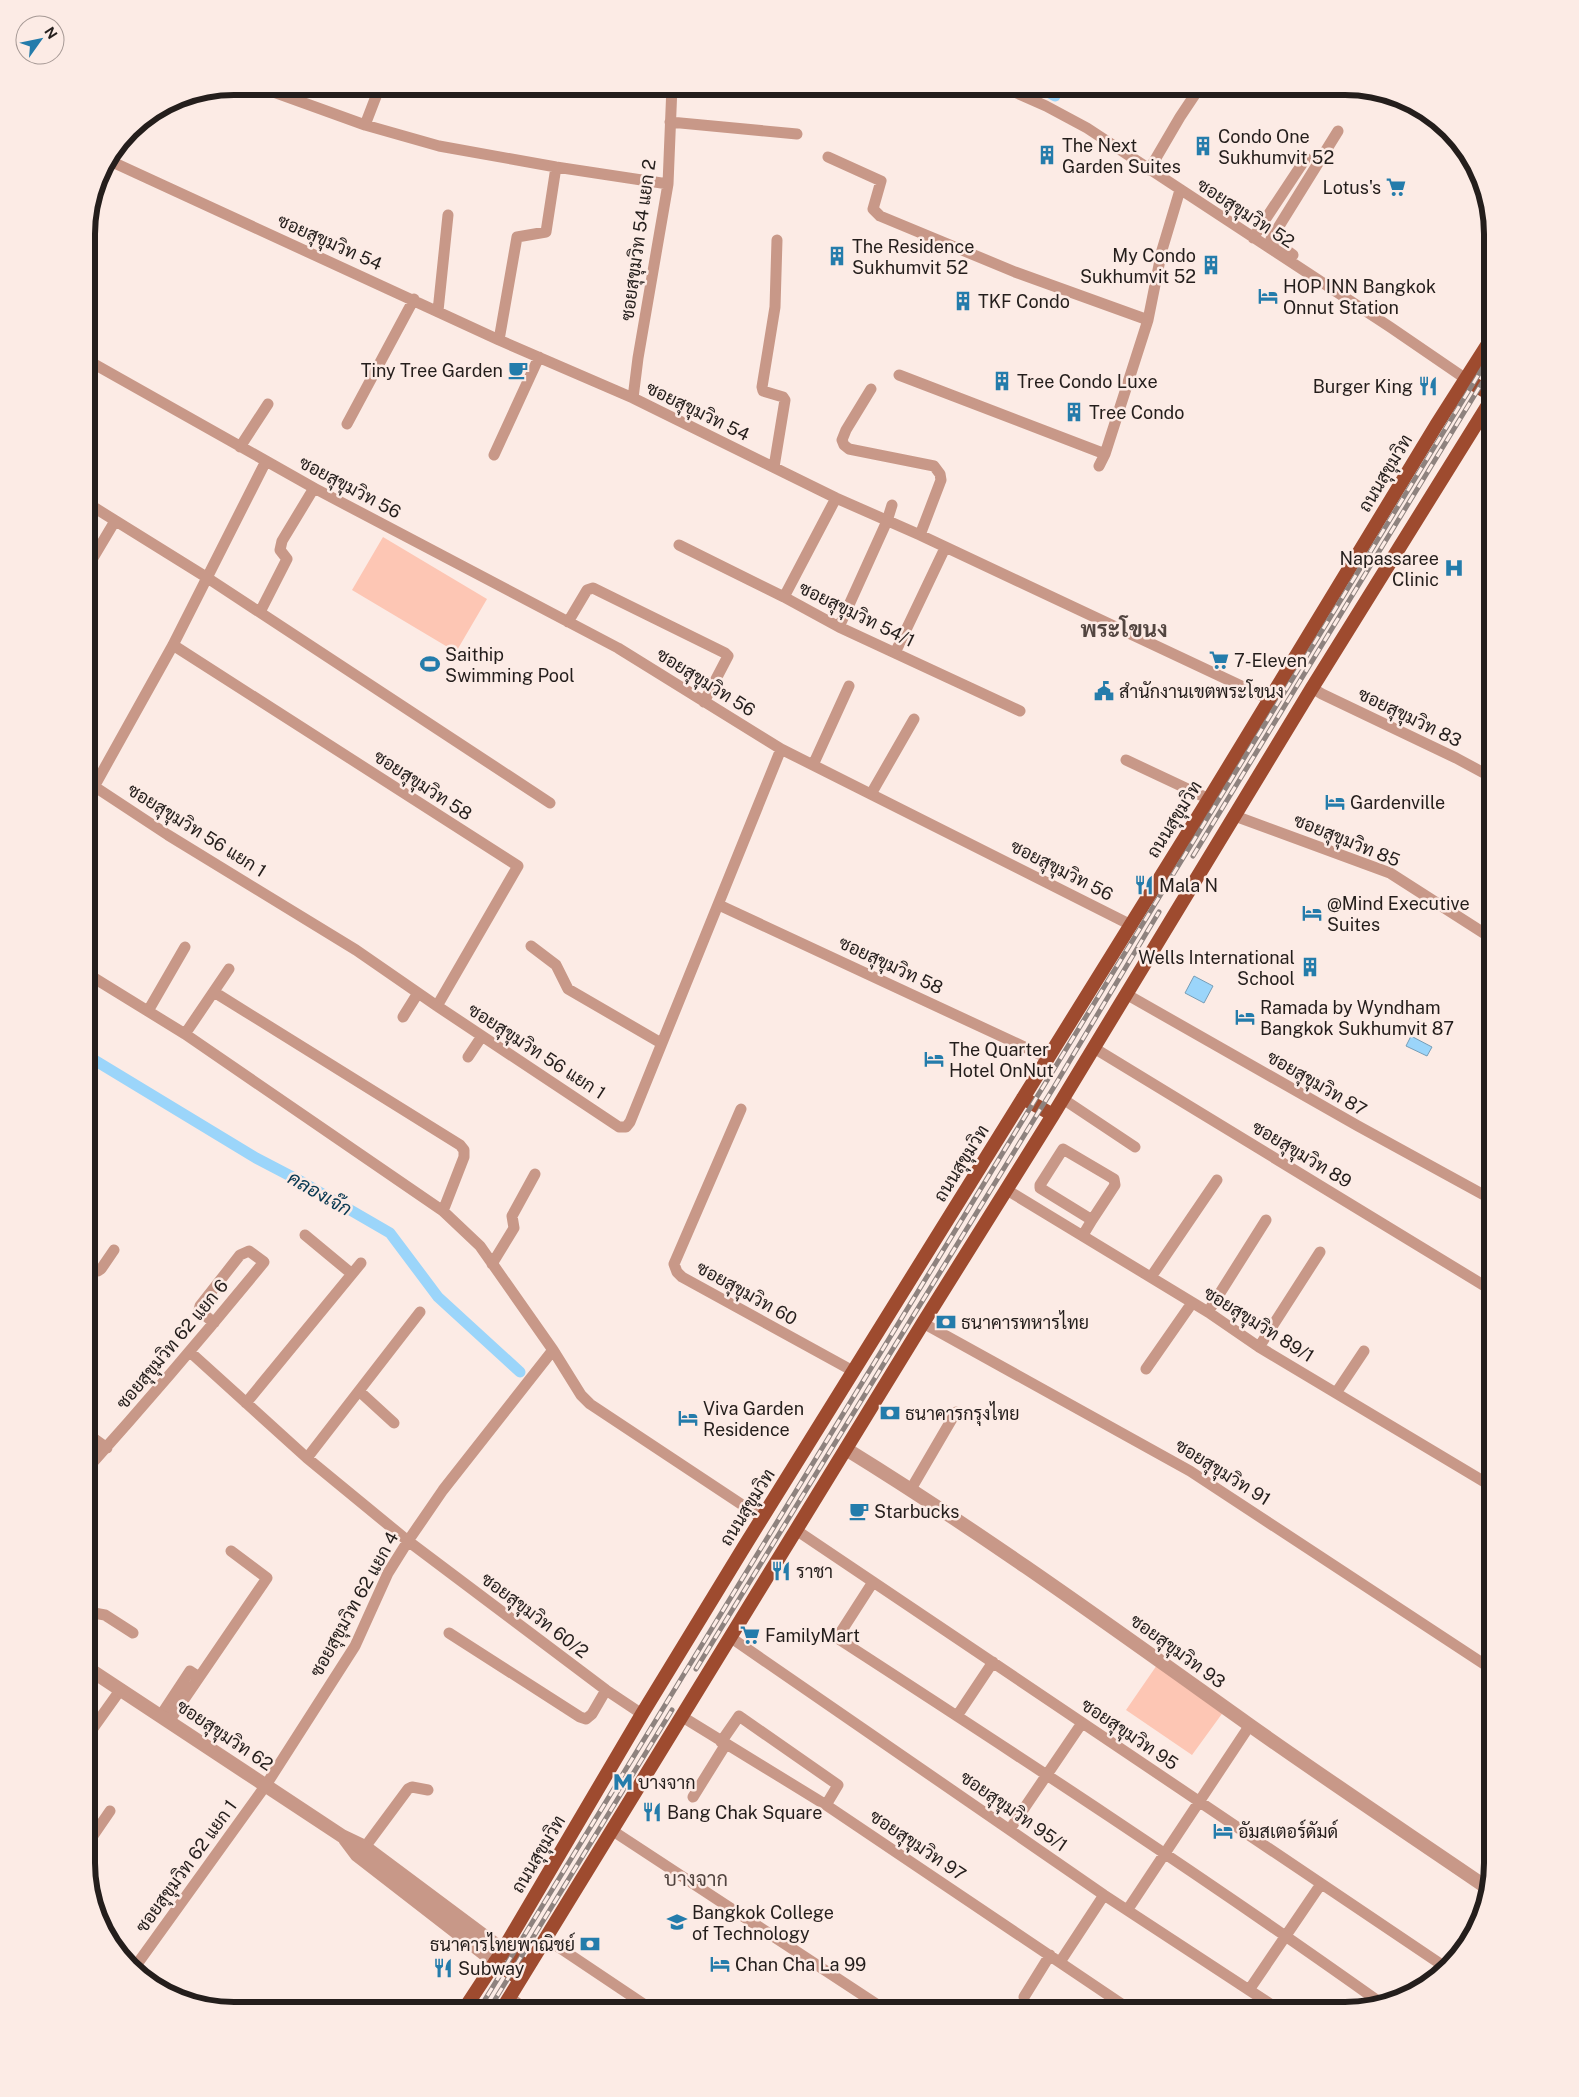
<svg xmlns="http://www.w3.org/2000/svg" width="1579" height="2097" font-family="'Public Sans',Sarabun,sans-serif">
<rect width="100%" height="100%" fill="#fcebe5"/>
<path fill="#fdc6b4" d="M383 537 487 599 456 652 352 590Z
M1157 1665 1224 1711 1192 1755 1126 1710Z"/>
<path fill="#9bd5fa" stroke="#779eb7" d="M1194 976 1213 986 1204 1003 1185 993Z
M1411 1036 1432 1047 1427 1056 1406 1046Z"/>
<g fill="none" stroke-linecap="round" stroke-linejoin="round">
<path stroke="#9bd5fa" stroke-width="11" d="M505 86H506
M1037 86 1055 96
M86 1055 256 1158 302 1182 390 1233 438 1297 520 1372"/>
<path stroke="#c89888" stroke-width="11" d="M257 86 365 125 439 146 556 167 668 184
M1001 86 1046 106 1087 128 1390 327 1466 379
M670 122 797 134
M365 125 380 86
M828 157 881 181 873 209 880 216 1015 272 1148 320
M108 160 499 340 633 398 836 498 920 535 1269 699
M1149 170 1180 117 1200 87
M98 180 109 161
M1253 238 1306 158
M1293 255 1271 239 1338 131
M438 311 448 215
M499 340 517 237 546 232 556 167
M87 360 314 488 618 648 781 749 1131 925
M899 375 1105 454
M871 389 846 430 842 440 844 445 849 449 934 466 940 474 941 480 920 535
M633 398 638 358 668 184 672 86
M347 424 414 299
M240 447 268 404
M494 455 539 357
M1099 466 1105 454 1148 320 1162 250 1180 190
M774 467 785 400 783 397 763 391 762 387 775 307 777 240
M87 503 206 577 550 803
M679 545 784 597 839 627 1020 711
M87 568 115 521
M784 597 836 498
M260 612 287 559 280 550 282 541 314 488
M568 622 587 590 593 588 725 653 728 656 704 702
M839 627 887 521 892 505
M173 645 518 866 437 1006
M895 653 945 548
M1312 688 1322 694 1456 758 1493 778
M1126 760 1209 799
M813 765 849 686
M86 781 168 835 356 950 437 1006 619 1127H626L630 1122 781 749
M95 785 173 645 266 461
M871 794 914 719
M1235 816 1390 873 1493 939
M719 905 1048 1058
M531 946 556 965 568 989 661 1043
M86 973 185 1034 443 1211 480 1246 553 1350 581 1395 590 1404 762 1518
M214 992 460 1145 464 1150V1157L443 1211
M1126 994 1358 1126 1493 1200
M148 1011 185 947
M403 1017 418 993
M185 1034 229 969
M1094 1048 1493 1291
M468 1057 482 1036
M1063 1099 1135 1147
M741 1109 674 1264 677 1272 682 1277 853 1371
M1007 1190 1208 1312 1259 1347 1493 1487
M305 1235 352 1274
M1083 1235 1092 1220 1040 1188V1185L1063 1149 1114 1179 1115 1185 1092 1220
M86 1263 98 1271 101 1269 114 1250
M492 1264 514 1228 512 1216 535 1174
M1151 1277 1217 1180
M1208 1312 1266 1220
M923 1323 1190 1471 1493 1670
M1259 1347 1320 1252
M190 1352 307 1458 408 1541 606 1690 642 1714
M1146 1369 1192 1303
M359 1391 394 1423
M1336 1393 1364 1351
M246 1403 361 1263
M86 1433 107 1448
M307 1458 420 1312
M86 1470C147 1402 206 1333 264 1262L249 1251 240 1255 200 1306 199 1310 214 1323
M911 1489 956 1412
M796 1530 1445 1967
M873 1582 837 1638C1019 1756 1201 1875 1378 2001
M86 1617 94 1613 105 1615 133 1633
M449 1633 580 1717 586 1719 592 1714 606 1690
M730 1637 1104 1895 1281 2011
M161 1715 190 1671 199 1677
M681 1716 826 1805 1132 2011
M957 1716 993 1662
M170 1720 267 1578 231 1551
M86 1738 121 1689
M721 1742 739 1716 838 1785 826 1805
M693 1797 726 1744
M1010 1829 1082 1723
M613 1831 887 2011
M86 1846 110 1811
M365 1847 408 1789 412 1787 428 1790
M1128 1909 1250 1725
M545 1938 654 2011
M1060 1962 1104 1895
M135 1967 266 1785 355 1646 388 1573 408 1541 443 1490 553 1350
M1249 1990 1321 1884
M509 1997 528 2011
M1024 1997 1050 1955"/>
<path stroke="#c89888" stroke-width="14" d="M846 1449C984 1534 1116 1630 1248 1724 1327 1780 1407 1833 1486 1887
M86 1667 342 1836 365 1847 503 1950
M345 1839 357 1855 495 1962"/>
<path stroke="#9e4b2f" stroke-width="14" d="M1466 379 1493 396
M1023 1098 1053 1115
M503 1950 527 1967
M495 1962 520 1979
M463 2011 503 1950 642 1714 744 1547 1209 799 1437 424 1493 336
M501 2011 923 1323 1053 1115 1312 688 1493 397"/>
<defs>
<path id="rail" d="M1193 856 1493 365
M696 1669 1054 1087 1159 912
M478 2011 1493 351
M488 2011 672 1710"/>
</defs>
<use href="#rail" stroke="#8e827e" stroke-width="5"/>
<use href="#rail" stroke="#fcebe5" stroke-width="3" stroke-dasharray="9" stroke-linecap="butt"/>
</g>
<defs>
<symbol id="building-bare" viewBox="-9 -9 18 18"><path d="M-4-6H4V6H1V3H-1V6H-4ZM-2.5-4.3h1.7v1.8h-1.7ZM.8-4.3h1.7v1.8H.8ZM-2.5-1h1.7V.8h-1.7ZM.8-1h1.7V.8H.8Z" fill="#247cab" stroke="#fcebe5" stroke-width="2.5" paint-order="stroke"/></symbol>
<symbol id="supermarket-bare" viewBox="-9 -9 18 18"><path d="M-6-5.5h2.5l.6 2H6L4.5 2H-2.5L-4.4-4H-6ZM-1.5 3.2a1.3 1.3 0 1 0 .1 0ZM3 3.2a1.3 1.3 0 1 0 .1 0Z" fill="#247cab" stroke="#fcebe5" stroke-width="2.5" paint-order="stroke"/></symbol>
<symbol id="hotel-bare" viewBox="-9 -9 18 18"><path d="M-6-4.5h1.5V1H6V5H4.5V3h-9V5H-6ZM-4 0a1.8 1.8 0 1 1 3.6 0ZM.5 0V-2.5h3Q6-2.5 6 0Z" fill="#247cab" stroke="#fcebe5" stroke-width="2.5" paint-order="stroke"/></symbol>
<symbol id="cafe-bare" viewBox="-9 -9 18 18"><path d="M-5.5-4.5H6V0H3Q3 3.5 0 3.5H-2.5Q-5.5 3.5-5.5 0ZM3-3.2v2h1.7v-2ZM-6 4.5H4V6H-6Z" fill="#247cab" stroke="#fcebe5" stroke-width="2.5" paint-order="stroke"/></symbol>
<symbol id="restaurant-bare" viewBox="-9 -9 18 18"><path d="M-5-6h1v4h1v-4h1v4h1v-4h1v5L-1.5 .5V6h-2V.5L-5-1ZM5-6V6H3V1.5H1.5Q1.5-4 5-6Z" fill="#247cab" stroke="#fcebe5" stroke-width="2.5" paint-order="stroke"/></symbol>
<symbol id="hospital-bare" viewBox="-9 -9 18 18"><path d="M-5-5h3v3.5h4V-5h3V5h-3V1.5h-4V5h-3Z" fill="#247cab" stroke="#fcebe5" stroke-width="2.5" paint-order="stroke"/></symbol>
<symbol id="stadium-bare" viewBox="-9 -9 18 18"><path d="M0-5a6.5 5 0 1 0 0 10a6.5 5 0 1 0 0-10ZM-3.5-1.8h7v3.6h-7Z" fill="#247cab" stroke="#fcebe5" stroke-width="2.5" paint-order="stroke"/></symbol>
<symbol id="civic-bare" viewBox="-9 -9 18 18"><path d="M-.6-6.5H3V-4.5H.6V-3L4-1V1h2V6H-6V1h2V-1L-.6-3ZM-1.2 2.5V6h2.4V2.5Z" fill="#247cab" stroke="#fcebe5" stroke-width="2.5" paint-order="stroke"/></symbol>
<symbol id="bank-bare" viewBox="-9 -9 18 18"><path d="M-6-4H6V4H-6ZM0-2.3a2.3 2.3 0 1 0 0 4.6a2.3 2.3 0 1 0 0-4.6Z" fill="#247cab" stroke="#fcebe5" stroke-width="2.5" paint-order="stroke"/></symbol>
<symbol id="metro-bare" viewBox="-9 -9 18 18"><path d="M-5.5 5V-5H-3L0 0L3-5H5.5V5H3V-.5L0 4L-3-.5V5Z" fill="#247cab" stroke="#fcebe5" stroke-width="2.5" paint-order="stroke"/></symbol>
<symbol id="university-bare" viewBox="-9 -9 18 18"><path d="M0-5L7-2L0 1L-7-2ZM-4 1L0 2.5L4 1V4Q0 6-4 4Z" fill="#247cab" stroke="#fcebe5" stroke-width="2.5" paint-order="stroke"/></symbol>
</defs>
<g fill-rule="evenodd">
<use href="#building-bare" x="1189" y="132" width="28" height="28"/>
<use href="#building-bare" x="1033" y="141" width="28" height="28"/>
<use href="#supermarket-bare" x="1382" y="173" width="28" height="28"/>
<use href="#building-bare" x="823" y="242" width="28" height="28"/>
<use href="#building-bare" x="1197" y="251" width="28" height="28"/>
<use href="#hotel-bare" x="1254" y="282" width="28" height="28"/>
<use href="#building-bare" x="949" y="287" width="28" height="28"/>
<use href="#cafe-bare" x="504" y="356" width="28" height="28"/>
<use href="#building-bare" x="988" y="367" width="28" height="28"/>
<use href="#restaurant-bare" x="1414" y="372" width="28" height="28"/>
<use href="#building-bare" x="1060" y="398" width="28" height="28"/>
<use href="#hospital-bare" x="1440" y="554" width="28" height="28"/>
<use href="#supermarket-bare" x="1205" y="646" width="28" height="28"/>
<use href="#stadium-bare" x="416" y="650" width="28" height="28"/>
<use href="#civic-bare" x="1090" y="677" width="28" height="28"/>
<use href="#hotel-bare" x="1321" y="788" width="28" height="28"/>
<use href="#restaurant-bare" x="1130" y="871" width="28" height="28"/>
<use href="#hotel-bare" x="1298" y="899" width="28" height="28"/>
<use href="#building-bare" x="1296" y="953" width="28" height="28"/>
<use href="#hotel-bare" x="1231" y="1003" width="28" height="28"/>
<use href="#hotel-bare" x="920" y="1045" width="28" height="28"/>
<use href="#bank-bare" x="932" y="1308" width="28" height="28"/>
<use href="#bank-bare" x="876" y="1399" width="28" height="28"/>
<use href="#hotel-bare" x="674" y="1404" width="28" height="28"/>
<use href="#cafe-bare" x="845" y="1497" width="28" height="28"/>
<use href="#restaurant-bare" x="767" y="1557" width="28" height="28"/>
<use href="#supermarket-bare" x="736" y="1621" width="28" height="28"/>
<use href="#metro-bare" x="609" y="1768" width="28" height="28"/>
<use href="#restaurant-bare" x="638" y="1798" width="28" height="28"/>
<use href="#hotel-bare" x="1209" y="1817" width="28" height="28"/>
<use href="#university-bare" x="663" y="1908" width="28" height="28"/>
<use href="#bank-bare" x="576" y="1930" width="28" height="28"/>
<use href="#hotel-bare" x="706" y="1950" width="28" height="28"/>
<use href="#restaurant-bare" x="429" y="1954" width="28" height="28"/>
</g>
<g text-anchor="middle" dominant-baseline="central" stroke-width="5" stroke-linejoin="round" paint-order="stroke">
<g font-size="18" fill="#241e1c" stroke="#fcebe5" text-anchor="start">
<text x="1218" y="136">Condo One<tspan x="1218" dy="21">Sukhumvit 52</tspan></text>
<text x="1062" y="145">The Next<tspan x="1062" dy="21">Garden Suites</tspan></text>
<text x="1381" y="187" text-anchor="end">Lotus's</text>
<text x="852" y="246">The Residence<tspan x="852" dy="21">Sukhumvit 52</tspan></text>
<text x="1196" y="255" text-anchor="end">My Condo<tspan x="1196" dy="21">Sukhumvit 52</tspan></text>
<text x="1283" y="286">HOP INN Bangkok<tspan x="1283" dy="21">Onnut Station</tspan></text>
<text x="978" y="301">TKF Condo</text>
<text x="503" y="370" text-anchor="end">Tiny Tree Garden</text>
<text x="1017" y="381">Tree Condo Luxe</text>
<text x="1413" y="386" text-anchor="end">Burger King</text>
<text x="1089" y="412">Tree Condo</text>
<text x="1439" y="558" text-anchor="end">Napassaree<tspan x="1439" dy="21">Clinic</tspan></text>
<text x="445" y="654">Saithip<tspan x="445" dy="21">Swimming Pool</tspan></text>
<text x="1234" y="660">7-Eleven</text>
<text x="1119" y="691">สำนักงานเขตพระโขนง</text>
<text x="1350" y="802">Gardenville</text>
<text x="1159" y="885">Mala N</text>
<text x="1327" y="903">@Mind Executive<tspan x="1327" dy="21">Suites</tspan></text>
<text x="1295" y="957" text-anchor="end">Wells International<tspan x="1295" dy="21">School</tspan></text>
<text x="1260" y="1007">Ramada by Wyndham<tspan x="1260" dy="21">Bangkok Sukhumvit 87</tspan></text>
<text x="949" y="1049">The Quarter<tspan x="949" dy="21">Hotel OnNut</tspan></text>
<text x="961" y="1322">ธนาคารทหารไทย</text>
<text x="703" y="1408">Viva Garden<tspan x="703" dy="21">Residence</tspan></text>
<text x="905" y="1413">ธนาคารกรุงไทย</text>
<text x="874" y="1511">Starbucks</text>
<text x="796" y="1571">ราชา</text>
<text x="765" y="1635">FamilyMart</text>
<text x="638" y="1782">บางจาก</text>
<text x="667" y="1812">Bang Chak Square</text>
<text x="1238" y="1831">อัมสเตอร์ดัมด์</text>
<text x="692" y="1912">Bangkok College<tspan x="692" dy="21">of Technology</tspan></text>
<text x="575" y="1944" text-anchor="end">ธนาคารไทยพาณิชย์</text>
<text x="735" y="1964">Chan Cha La 99</text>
<text x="458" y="1968">Subway</text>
</g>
<g font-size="18" fill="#241e1c" stroke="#fcebe5">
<text transform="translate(1246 213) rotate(33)">ซอยสุขุมวิท 52</text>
<text transform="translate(638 240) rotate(-82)">ซอยสุขุมวิท 54 แยก 2</text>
<text transform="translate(330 242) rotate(24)">ซอยสุขุมวิท 54</text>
<text transform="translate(698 411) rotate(26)">ซอยสุขุมวิท 54</text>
<text transform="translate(1385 473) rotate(-59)">ถนนสุขุมวิท</text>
<text transform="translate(350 487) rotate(28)">ซอยสุขุมวิท 56</text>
<text transform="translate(857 614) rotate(26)">ซอยสุขุมวิท 54/1</text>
<text transform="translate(706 682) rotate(32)">ซอยสุขุมวิท 56</text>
<text transform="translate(1410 717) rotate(26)">ซอยสุขุมวิท 83</text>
<text transform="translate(423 785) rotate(33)">ซอยสุขุมวิท 58</text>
<text transform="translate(1174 819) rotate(-58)">ถนนสุขุมวิท</text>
<text transform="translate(197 830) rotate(32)">ซอยสุขุมวิท 56 แยก 1</text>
<text transform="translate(1347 840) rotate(22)">ซอยสุขุมวิท 85</text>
<text transform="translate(1062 870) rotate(27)">ซอยสุขุมวิท 56</text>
<text transform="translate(891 965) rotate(25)">ซอยสุขุมวิท 58</text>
<text transform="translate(537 1051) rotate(33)">ซอยสุขุมวิท 56 แยก 1</text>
<text transform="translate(1317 1083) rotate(30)">ซอยสุขุมวิท 87</text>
<text transform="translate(1302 1154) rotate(31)">ซอยสุขุมวิท 89</text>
<text transform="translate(961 1163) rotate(-58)">ถนนสุขุมวิท</text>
<text transform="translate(747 1293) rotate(29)">ซอยสุขุมวิท 60</text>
<text transform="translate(1259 1324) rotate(32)">ซอยสุขุมวิท 89/1</text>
<text transform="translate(172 1344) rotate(-50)">ซอยสุขุมวิท 62 แยก 6</text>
<text transform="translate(1223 1472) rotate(32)">ซอยสุขุมวิท 91</text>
<text transform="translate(747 1507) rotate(-58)">ถนนสุขุมวิท</text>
<text transform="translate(354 1604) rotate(-61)">ซอยสุขุมวิท 62 แยก 4</text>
<text transform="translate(535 1615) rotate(37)">ซอยสุขุมวิท 60/2</text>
<text transform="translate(1178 1651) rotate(36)">ซอยสุขุมวิท 93</text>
<text transform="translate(1130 1734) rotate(34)">ซอยสุขุมวิท 95</text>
<text transform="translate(225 1735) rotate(34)">ซอยสุขุมวิท 62</text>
<text transform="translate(1014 1811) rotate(35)">ซอยสุขุมวิท 95/1</text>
<text transform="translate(918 1845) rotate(34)">ซอยสุขุมวิท 97</text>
<text transform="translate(538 1854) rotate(-59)">ถนนสุขุมวิท</text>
<text transform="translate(186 1866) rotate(-54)">ซอยสุขุมวิท 62 แยก 1</text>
</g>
<g font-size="19" font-style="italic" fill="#083851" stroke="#fcebe5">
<text transform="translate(320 1193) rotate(30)">คลองเจ๊ก</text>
</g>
<g font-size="20" fill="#524540" stroke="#fcebe5">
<text x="696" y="1879">บางจาก</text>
</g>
<g font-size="22" font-weight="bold" fill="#524540" stroke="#fcebe5">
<text x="1124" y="629">พระโขนง</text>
</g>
</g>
<path d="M0 0H1579V2097H0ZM234 95H1345A139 139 0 0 1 1484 234V1863A139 139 0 0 1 1345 2002H234A139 139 0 0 1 95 1863V234A139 139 0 0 1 234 95Z" fill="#fcebe5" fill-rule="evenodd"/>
<path fill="none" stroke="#241e1c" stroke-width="6" d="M234 95H1345A139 139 0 0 1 1484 234V1863A139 139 0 0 1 1345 2002H234A139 139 0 0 1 95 1863V234A139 139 0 0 1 234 95Z"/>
<g transform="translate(40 40) rotate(57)"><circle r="24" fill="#fcebe5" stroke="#a69995"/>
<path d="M0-4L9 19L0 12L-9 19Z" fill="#247cab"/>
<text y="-8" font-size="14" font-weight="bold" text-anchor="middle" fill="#241e1c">N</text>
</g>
</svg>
